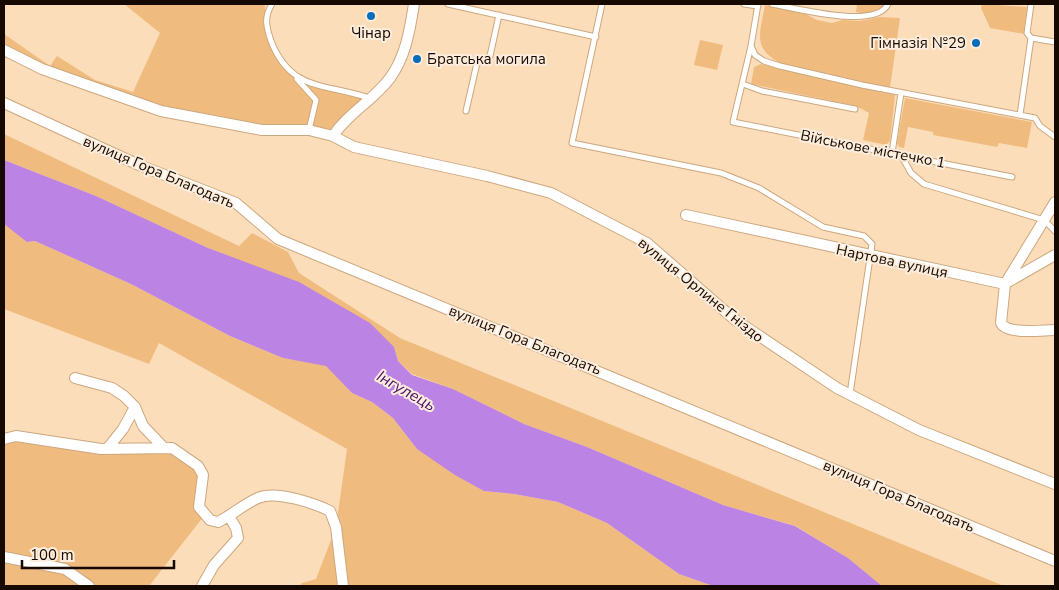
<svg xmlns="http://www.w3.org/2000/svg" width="1059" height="590" font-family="'Nunito Sans',sans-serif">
<rect width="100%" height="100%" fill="#fcddba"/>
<path fill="#f0bb7f" d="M124 4H265C265 25 275 61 292 74 299 80 356 95 370 99L333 136 262 130 161 111 4 50V34L50 66 57 56 95 80 133 92 160 33Z
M854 4H886L884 8 867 14 856 12 857 4Z
M982 4 1027 7 1024 34 990 28 981 8Z
M765 5 804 13 817 20 832 23 842 20 860 21 879 17 900 18 890 88 780 63C752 48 760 33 765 5Z
M700 40 723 45 717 70 694 65Z
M761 64 895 95 890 141 886 145 863 140 869 113 856 106 751 84 754 67Z
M905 98 1032 122 1027 148 999 143 997 147 933 135V132L908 127 904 148 899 147 897 143Z
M4 134 239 246 252 233 288 252 299 273 400 338 1004 586H882L848 558 796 526 723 505 587 447 524 424 453 389 412 374 398 361 394 347 208 248 96 196 4 160Z
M4 224 29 242 35 241 131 284 230 336 283 358 326 365 352 393 372 402 393 418 417 449 484 491 514 494 558 502 607 523 679 574 713 586H299L302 583 316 579 336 527 347 449 159 343 149 364 4 309Z
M4 439 60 444 163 447 198 466 204 516 149 586H4Z"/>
<path fill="#ba83e4" d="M4 160 96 196 208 248 299 282 370 323 394 347 398 361 412 375 453 389 524 424 587 447 723 505 795 526 848 558 882 586H713L679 574 607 523 558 502 514 494 484 491 455 475 417 449 393 418 372 402 352 393 326 366 283 358 230 336 131 284 35 241 27 242 4 224Z"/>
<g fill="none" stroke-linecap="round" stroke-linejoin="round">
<defs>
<path id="lane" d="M272 4C264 17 266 26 271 41 291 92 325 83 369 98
M448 4 596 37
M602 4 572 143 721 173 759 188 823 227 864 236 872 244 850 394
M744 4 758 6
M758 4 751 46 733 122 1012 177
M772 4C796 8 876 30 888 4
M1031 38 1055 42
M751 46 755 55 764 61 780 66 862 85 1035 118 1040 126 1055 137
M297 79 316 100 309 130
M743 84 762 91 855 109
M466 111 477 63 490 56 499 15
M1020 115 1031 38 1027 33 1031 4
M892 153 901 93
M901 155 911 173 924 184 1044 220 1055 231"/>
<path id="street" d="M4 50 42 69 161 111 262 130H309L333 136 354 147 487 176 551 193 647 243 734 319 837 388 919 430 1055 484
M4 103 139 165 236 203 278 239 1055 561
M333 136C348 113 374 100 390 78 406 56 410 29 414 4
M686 215 1005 284 1001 323C1007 335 1042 330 1055 330
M1006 283 1055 255
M1005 284 1055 202
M75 378 112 388 124 396 135 407 143 426 163 447
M4 439 16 436 101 449 172 448 198 466 203 475 199 507 210 520 218 522C232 515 244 504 258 498 275 490 314 503 330 511L336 527 343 586
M107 449 123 429 135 407
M4 557 65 569 89 586
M202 586 214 565 238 538 236 528 229 516"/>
</defs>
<use href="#lane" stroke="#cda77d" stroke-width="7"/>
<use href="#street" stroke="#cda77d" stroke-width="12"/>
<use href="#lane" stroke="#fff" stroke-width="5"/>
<use href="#street" stroke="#fff" stroke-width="10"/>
</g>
<g fill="#066eb9" stroke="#fdeddc" stroke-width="2">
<circle cx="371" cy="16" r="5"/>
<circle cx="976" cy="43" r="5"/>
<circle cx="417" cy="59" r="5"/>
</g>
<g text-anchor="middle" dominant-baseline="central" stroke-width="4" stroke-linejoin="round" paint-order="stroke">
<g font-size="15" fill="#160900" stroke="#fdeddc">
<text x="371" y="33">Чінар</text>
<text x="966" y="43" text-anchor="end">Гімназія №29</text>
<text x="427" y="59" text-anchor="start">Братська могила</text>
</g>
<g font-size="15" fill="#160900" stroke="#fdeddc">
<text transform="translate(873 149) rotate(11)">Військове містечко 1</text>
<text transform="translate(159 172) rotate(23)">вулиця Гора Благодать</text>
<text transform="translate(892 261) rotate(12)">Нартова вулиця</text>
<text transform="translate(701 290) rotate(39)">вулиця Орлине Гніздо</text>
<text transform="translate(525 340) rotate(22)">вулиця Гора Благодать</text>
<text transform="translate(899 496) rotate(23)">вулиця Гора Благодать</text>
</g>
<g font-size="16" font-style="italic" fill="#4a136a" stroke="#fdeddc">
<text transform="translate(406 391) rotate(30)">Інгулець</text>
</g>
</g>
<rect width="1059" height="590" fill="none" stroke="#160900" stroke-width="10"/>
<path d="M22 560v8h152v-8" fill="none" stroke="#160900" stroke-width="2.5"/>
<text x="30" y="560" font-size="15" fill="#160900" stroke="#fdeddc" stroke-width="4" paint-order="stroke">100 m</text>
</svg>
